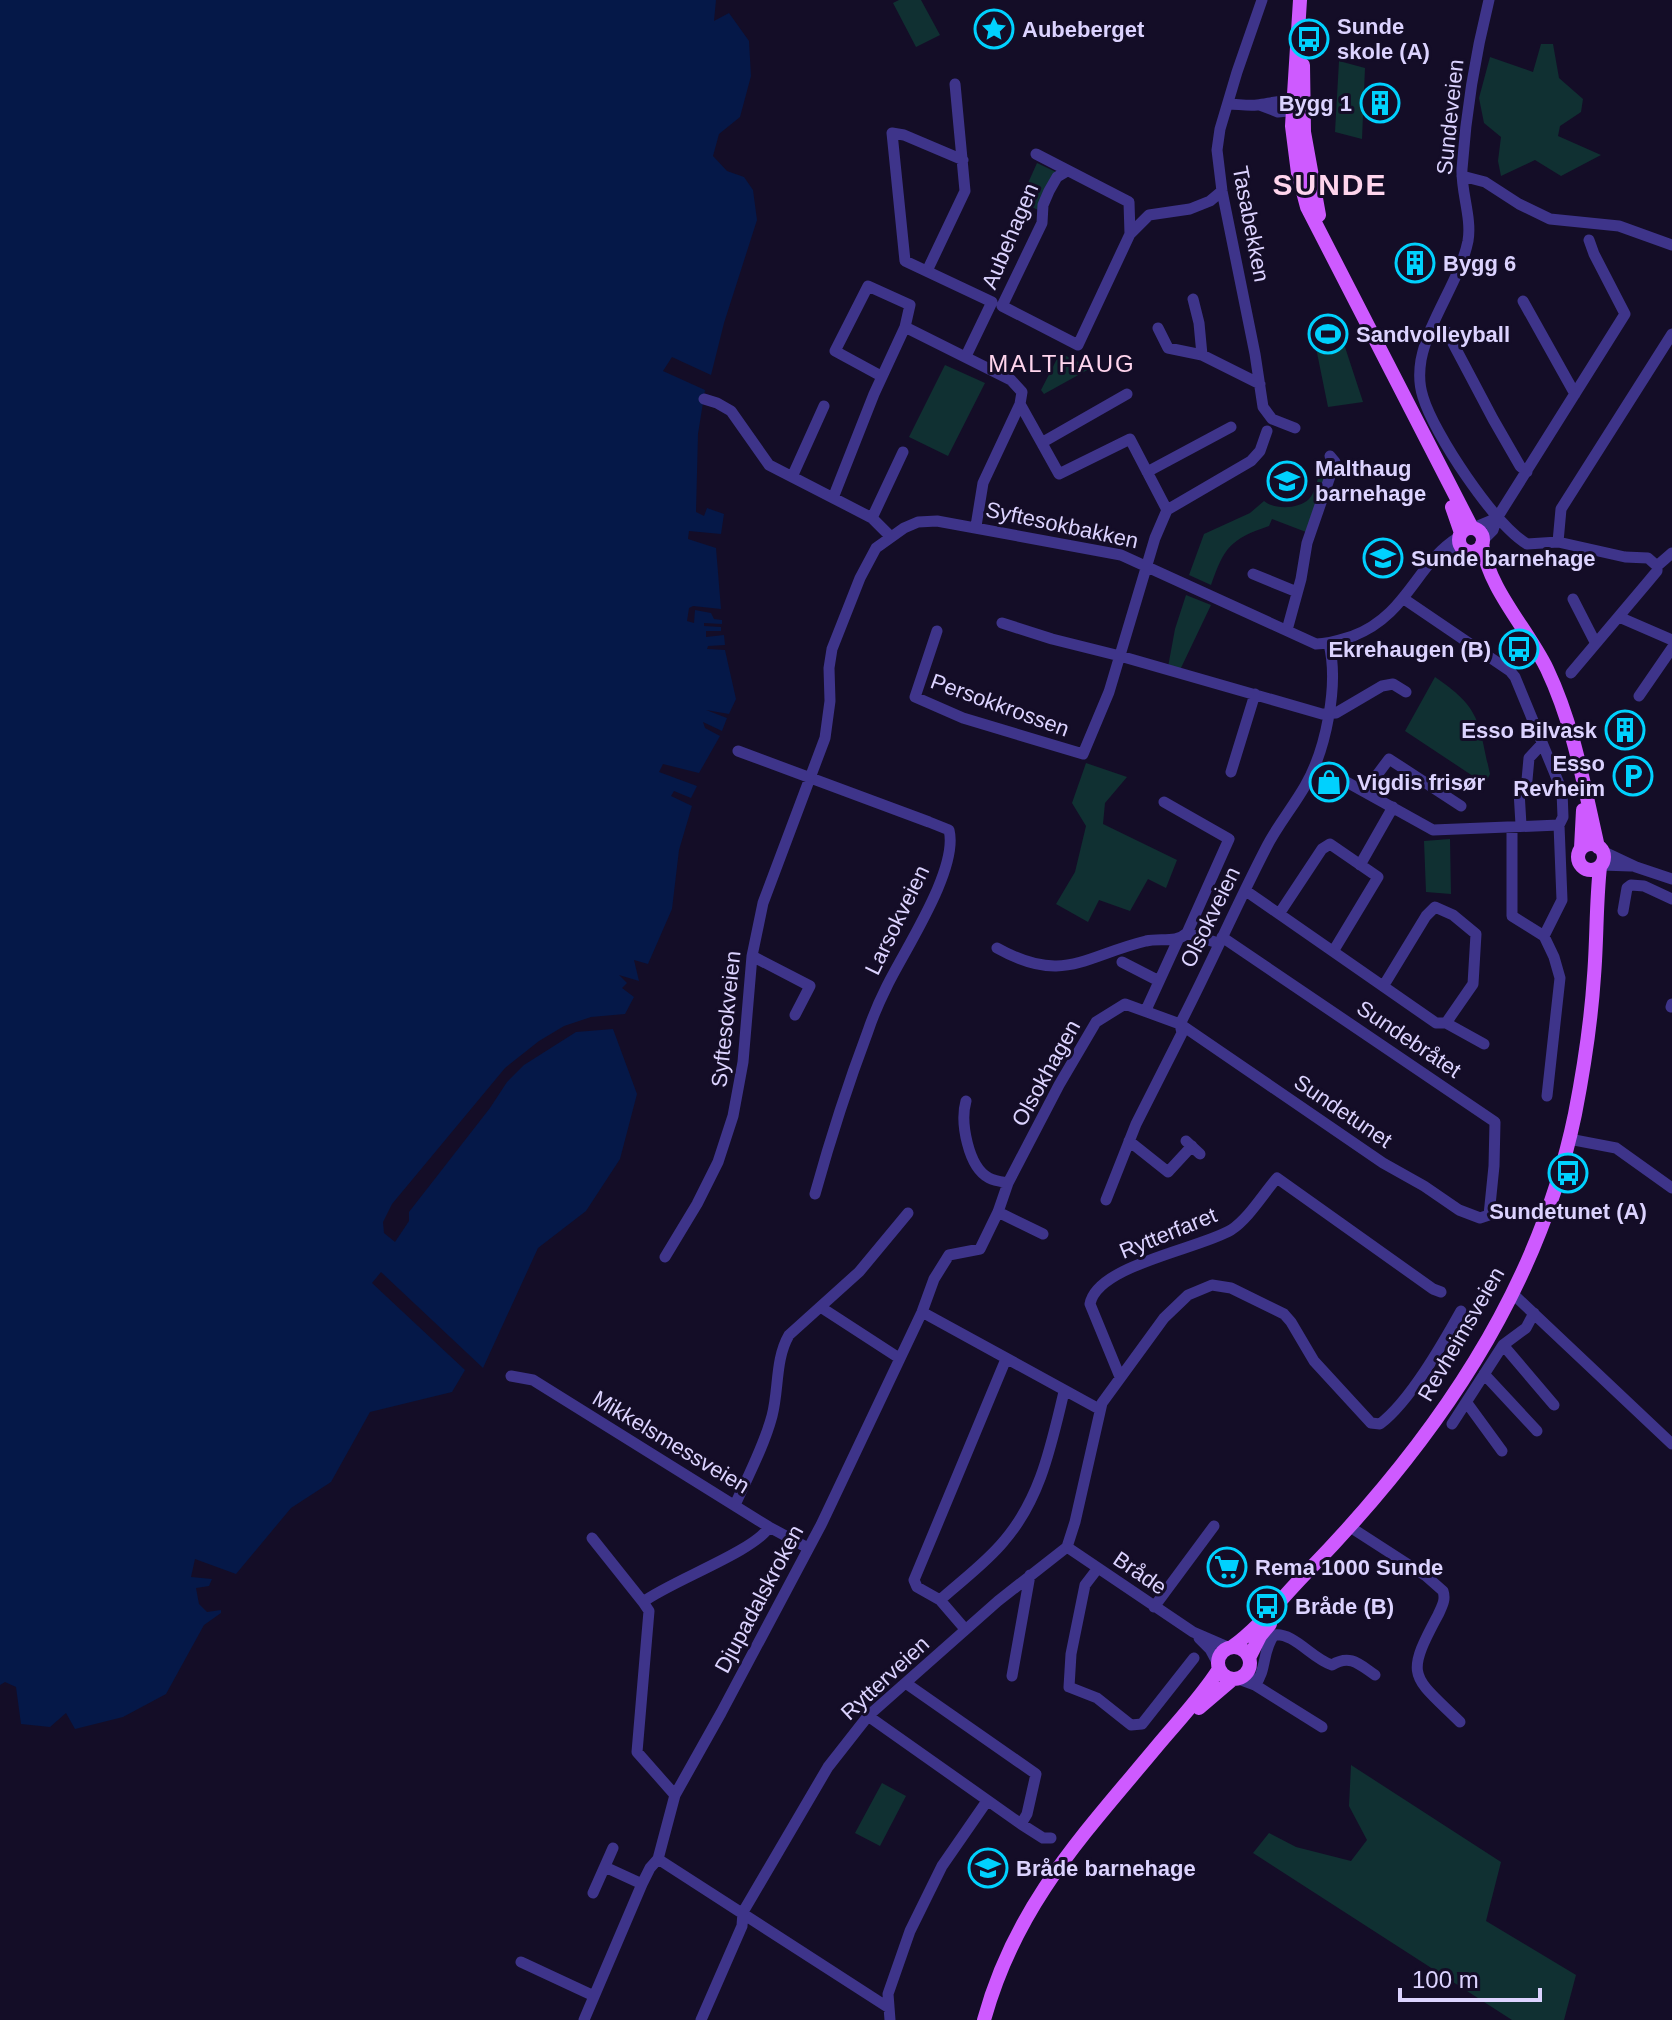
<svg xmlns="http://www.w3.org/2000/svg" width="1672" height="2020" font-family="Helvetica,sans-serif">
<rect width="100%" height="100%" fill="#140d27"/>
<path fill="#103032" d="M899 0H921L940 35 916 47 893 3Z
M1541 44H1553L1559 78 1583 99 1581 112 1560 126 1558 136 1601 155 1561 176 1535 160 1501 176 1498 161 1501 137 1484 123 1479 98 1490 57 1533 72Z
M1339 61 1365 68 1362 139 1335 132Z
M1037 163 1056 172 1038 210 1020 201Z
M1340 324 1343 341 1363 402 1328 407 1312 328Z
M1060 353 1091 368 1044 394 1041 390Z
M945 365 985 383 948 456 909 437Z
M1331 464 1306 532 1272 519 1269 526C1230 539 1224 548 1211 585L1189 575 1204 534 1250 513 1264 501C1275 510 1299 509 1309 499 1316 492 1318 476 1321 467Z
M1186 595 1211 605 1180 670 1168 667 1175 629Z
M1435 677C1482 709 1478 722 1490 774L1485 784 1405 731Z
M1086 763 1127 777 1105 803 1103 824 1177 860 1166 888 1148 879 1130 911 1099 900 1088 922 1056 904 1075 872 1086 826 1072 803Z
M1450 839 1451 894 1426 892 1424 841Z
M1351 1765 1501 1862 1486 1921 1576 1975 1564 2020H1512L1253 1853 1269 1833 1296 1847 1351 1861 1367 1840 1349 1806Z
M882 1783 906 1796 880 1846 855 1833Z"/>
<path fill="#051848" d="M0 0H716L714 21 729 13 749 41 751 76 740 117 719 134 713 156 727 171 744 177 753 190 757 220 724 323 711 375 672 357 663 371 705 390 698 434 696 512 704 516 707 508 724 514 721 534 689 531 688 539 716 548 721 609 693 606 689 608 687 621 694 623 695 610 711 613 714 619 722 620V624L704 623V626L721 627V631H706V637L724 635 725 645 708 646 707 649 725 650 736 699 729 714 706 710 727 718 722 731 703 722 705 728 720 736 699 773 663 764 659 772 697 786 691 798 674 791 671 796 692 806 679 850 672 909 648 964 634 960 639 981 619 975 627 983 622 988 634 997 625 1014 591 1017 564 1026 539 1041 505 1068 392 1204 383 1222 384 1233 395 1242 409 1221V1212L490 1108 507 1082 524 1065 576 1032 613 1029 637 1094 620 1159 586 1211 538 1248 483 1368 381 1272 372 1283 465 1370 452 1392 370 1412 331 1482 291 1508 236 1574 195 1559 191 1577 212 1579 209 1586 196 1588 199 1604 207 1612 221 1610V1613L204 1625 166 1694 123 1717 75 1729 66 1713 50 1727 21 1724 16 1687 5 1682 0 1685Z"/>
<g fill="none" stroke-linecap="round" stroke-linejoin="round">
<path stroke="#3e348a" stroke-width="11" d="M1262 0 1237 72 1220 129 1217 150 1222 191 1255 354 1263 407 1272 419 1295 428
M1489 0C1475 56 1466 111 1462 169 1461 192 1472 218 1468 241 1460 280 1429 319 1421 360 1419 372 1419 385 1423 397 1434 434 1494 524 1527 544L1558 542 1625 557 1648 558 1657 566V571L1647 583 1571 673
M1228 104C1237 104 1247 106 1257 105 1271 104 1283 97 1298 106
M1260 105 1278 112 1297 110
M1036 154 1129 202 1130 234
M963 160 904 135 892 133 905 261 992 302 966 356
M1067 171 1057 177 1049 191 1043 205 1042 223 1002 306 1078 345 1130 234 1149 215 1190 209 1210 201 1222 191
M1462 176 1485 182 1519 204 1550 219 1619 226 1672 245
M927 271 965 191 955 84
M1193 299 1199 323 1202 355 1260 384
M1523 301 1575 394
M905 327 1011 380 1022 392 1020 404 983 483 976 526
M1158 328 1168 348 1202 355
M1431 328 1447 332 1493 419 1520 466 1527 472
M704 399 717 403 731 411 769 465 872 518 890 536
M1020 404 1059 474 1130 439 1167 510
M1043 442 1127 394
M1147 472 1231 427
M792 477 824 406
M833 498 874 394 905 327 910 305 868 286 835 351 881 376
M872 518 903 452
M1473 528 1497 518
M1483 540 1493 530 1497 518 1625 314 1594 254 1589 240
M1558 542 1561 509 1672 334
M1437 556 1466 551
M1657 566 1672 553
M1253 574 1297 592
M1404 599 1510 671 1515 677 1562 791 1563 817 1559 825 1562 900 1544 936 1554 957 1560 978 1547 1096
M1573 599 1595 642
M1619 617 1672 640
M1002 623 1052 639 1120 656 1322 714 1336 713 1382 686 1393 684 1406 692
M1287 630 1301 579 1307 543 1335 462 1330 456
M937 631 915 697 963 718 1083 754 1109 692 1155 538 1167 510 1251 461 1260 451 1267 431
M1639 696 1672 648
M738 751 929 822 949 830C959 869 905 949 887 986 880 1000 873 1016 868 1031 848 1084 830 1140 815 1194
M1316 765 1433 830 1559 825
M1231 772 1255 694
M1365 791 1389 759 1461 806
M1164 802 1229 839 1187 933
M1521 825 1519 791 1527 780 1529 758 1542 744
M1512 827V916L1544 936
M1602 851 1636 867 1672 879
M1360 865 1393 807
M1601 865 1631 866
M1246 891 1436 1023H1446L1484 1044
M1623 911 1627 888 1631 885 1644 886 1672 899
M1279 914 1322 849 1330 844 1378 877 1334 950
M997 948C1063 985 1084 956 1146 941 1160 938 1177 943 1187 933L1218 943
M752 956 810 986 795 1015
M1122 962 1159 981
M1384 985 1426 916 1435 907 1453 915 1476 934 1473 984 1446 1023
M1671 1007 1672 1004
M1146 1010 1178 940
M966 1101C960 1122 968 1167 989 1178 995 1181 1003 1182 1008 1183
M1569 1139 1616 1148 1672 1188
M1129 1141 1168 1172 1192 1146
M1186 1141 1200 1154
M1106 1200 1136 1124 1182 1033 1180 1024C1210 966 1236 906 1266 848 1277 826 1293 807 1305 786 1326 750 1339 685 1329 644
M998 1212 1043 1234
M665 1257 697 1204 718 1162 733 1116 743 1062 752 956 763 903 825 738 830 701 829 668 832 649 860 578 876 548 904 528 918 522 937 521 1121 555 1316 644C1330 644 1340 640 1353 636 1408 615 1416 563 1459 537
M1512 1293 1672 1444
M822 1308 899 1358
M922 1312 1099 1409
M1503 1345 1554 1405
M1006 1359 914 1580 917 1587 940 1600C961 1581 986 1563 1004 1541 1041 1498 1051 1445 1064 1392
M1484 1374 1537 1431
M511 1376 533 1380 769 1527 808 1548
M1120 1377 1090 1304C1097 1265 1199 1249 1231 1230 1249 1218 1263 1194 1277 1178L1433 1289 1441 1292
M1467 1403 1502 1451
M1452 1424 1503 1345 1526 1328 1534 1313
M735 1505C748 1476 764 1446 772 1416 779 1390 775 1359 789 1335L859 1272 908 1213
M1350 1527 1426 1576 1443 1591C1446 1600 1442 1606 1438 1615 1404 1678 1412 1675 1460 1722
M592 1538 643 1602
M1067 1547 1075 1522 1102 1403 1164 1318 1188 1295 1212 1285 1231 1288 1284 1314 1291 1322 1314 1361 1371 1423 1380 1424C1410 1401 1442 1345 1461 1311
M1067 1547 1193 1632 1230 1648
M1098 1568 1085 1585 1071 1654 1069 1687 1097 1698 1131 1725 1142 1724 1194 1658
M940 1600 965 1629
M1154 1607 1214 1526
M1199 1638 1210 1649 1218 1664
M1012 1676 1030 1575
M1236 1678 1255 1685 1247 1671
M907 1684 1036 1774 1027 1814 1021 1824
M868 1716 1021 1824 1043 1838H1051
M1322 1727 1255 1685C1267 1670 1262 1651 1274 1635 1294 1632 1312 1659 1332 1665 1350 1654 1359 1664 1375 1675
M675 1795 637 1752 649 1611 643 1602C671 1581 755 1551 769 1527
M658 1859 675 1795 721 1713 821 1525 922 1312 934 1279 949 1255 980 1249 998 1212 1008 1183 1059 1085 1096 1022 1125 1004 1180 1024 1383 1163 1424 1186 1459 1210 1480 1218 1489 1215 1494 1166 1495 1122 1222 937
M658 1859 889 2008
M605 1867 642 1884
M593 1893 613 1848
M521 1962 594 1996
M584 2020 642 1884 650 1868 658 1859
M701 2020 742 1926 743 1912 828 1767 868 1716 998 1601 1067 1547
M890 2020 888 1994 910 1931 942 1866 987 1801"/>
<path stroke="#ce5aff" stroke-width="14" d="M1300 0 1292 126 1298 173 1307 207 1472 528
M1303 65 1304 132 1319 215
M1452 507 1461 533
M1459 540a12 12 0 1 1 24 0a12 12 0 1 1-24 0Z
M1482 544C1489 590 1527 628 1547 669 1574 726 1584 786 1598 847
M1578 857a13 13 0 1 1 26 0a13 13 0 1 1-26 0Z
M1581 848 1583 810
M1232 1647C1262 1625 1283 1596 1309 1570 1434 1441 1538 1293 1575 1114 1584 1068 1591 1022 1594 976 1597 939 1596 903 1600 867
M1218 1663a16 16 0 1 1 32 0a16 16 0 1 1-32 0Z
M1249 1658 1260 1636 1270 1624
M1199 1708 1233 1679
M984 2020C1016 1904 1084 1834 1158 1745 1179 1720 1202 1696 1219 1669"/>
</g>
<defs>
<symbol id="sight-ring" viewBox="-11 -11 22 22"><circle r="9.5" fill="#140d27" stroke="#00d1fe" stroke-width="1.5"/><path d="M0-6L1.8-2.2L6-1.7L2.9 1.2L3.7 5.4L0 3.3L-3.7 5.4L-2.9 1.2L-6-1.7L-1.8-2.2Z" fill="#00d1fe"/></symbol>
<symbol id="bus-ring" viewBox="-11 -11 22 22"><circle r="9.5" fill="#140d27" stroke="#00d1fe" stroke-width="1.5"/><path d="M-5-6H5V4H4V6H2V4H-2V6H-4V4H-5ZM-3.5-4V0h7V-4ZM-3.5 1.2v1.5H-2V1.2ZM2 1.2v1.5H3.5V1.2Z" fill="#00d1fe"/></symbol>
<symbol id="building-ring" viewBox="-11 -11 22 22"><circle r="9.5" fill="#140d27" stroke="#00d1fe" stroke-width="1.5"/><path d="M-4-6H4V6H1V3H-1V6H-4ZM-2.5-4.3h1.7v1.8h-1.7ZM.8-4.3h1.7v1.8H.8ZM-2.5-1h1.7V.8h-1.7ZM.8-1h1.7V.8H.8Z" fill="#00d1fe"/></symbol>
<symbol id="stadium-ring" viewBox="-11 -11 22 22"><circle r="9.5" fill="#140d27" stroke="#00d1fe" stroke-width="1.5"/><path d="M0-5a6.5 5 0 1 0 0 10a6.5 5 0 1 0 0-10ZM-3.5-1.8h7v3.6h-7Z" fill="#00d1fe"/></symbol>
<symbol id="school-ring" viewBox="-11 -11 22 22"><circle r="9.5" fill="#140d27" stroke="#00d1fe" stroke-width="1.5"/><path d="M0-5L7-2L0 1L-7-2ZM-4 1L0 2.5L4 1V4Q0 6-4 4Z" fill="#00d1fe"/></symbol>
<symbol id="parking-ring" viewBox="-11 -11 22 22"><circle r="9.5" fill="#140d27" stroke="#00d1fe" stroke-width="1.5"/><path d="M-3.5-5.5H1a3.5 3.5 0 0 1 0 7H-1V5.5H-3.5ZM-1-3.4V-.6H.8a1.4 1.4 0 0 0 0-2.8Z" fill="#00d1fe"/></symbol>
<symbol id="shop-ring" viewBox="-11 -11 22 22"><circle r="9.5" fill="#140d27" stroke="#00d1fe" stroke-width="1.5"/><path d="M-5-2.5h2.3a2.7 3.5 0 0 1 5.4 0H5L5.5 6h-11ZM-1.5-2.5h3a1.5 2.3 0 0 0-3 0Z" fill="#00d1fe"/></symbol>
<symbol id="supermarket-ring" viewBox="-11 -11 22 22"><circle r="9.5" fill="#140d27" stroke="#00d1fe" stroke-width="1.5"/><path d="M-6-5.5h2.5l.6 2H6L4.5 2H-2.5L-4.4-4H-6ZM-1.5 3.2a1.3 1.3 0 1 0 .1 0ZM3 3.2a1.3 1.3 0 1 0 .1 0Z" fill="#00d1fe"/></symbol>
</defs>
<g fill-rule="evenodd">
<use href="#sight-ring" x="972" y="7" width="44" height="44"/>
<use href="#bus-ring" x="1287" y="17" width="44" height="44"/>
<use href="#building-ring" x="1358" y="81" width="44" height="44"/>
<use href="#building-ring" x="1393" y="241" width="44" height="44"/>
<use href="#stadium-ring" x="1306" y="312" width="44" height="44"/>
<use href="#school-ring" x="1265" y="459" width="44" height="44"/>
<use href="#school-ring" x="1361" y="536" width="44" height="44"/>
<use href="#bus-ring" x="1497" y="627" width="44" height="44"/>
<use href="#building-ring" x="1603" y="708" width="44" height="44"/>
<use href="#parking-ring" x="1611" y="754" width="44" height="44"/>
<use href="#shop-ring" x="1307" y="760" width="44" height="44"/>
<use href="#bus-ring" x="1546" y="1151" width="44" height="44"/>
<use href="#supermarket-ring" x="1205" y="1545" width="44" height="44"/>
<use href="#bus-ring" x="1245" y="1584" width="44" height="44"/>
<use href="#school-ring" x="966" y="1846" width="44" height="44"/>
</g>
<g text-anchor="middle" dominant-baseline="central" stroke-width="6" stroke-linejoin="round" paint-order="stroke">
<g font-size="22" font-weight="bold" fill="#dcd3ff" stroke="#140d27" text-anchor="start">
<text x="1337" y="26">Sunde<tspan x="1337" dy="25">skole (A)</tspan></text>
<text x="1022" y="29">Aubeberget</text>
<text x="1352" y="103" text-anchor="end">Bygg 1</text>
<text x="1443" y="263">Bygg 6</text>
<text x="1356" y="334">Sandvolleyball</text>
<text x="1315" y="468">Malthaug<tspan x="1315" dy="25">barnehage</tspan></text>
<text x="1411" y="558">Sunde barnehage</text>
<text x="1491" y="649" text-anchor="end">Ekrehaugen (B)</text>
<text x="1597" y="730" text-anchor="end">Esso Bilvask</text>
<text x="1605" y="763" text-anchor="end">Esso<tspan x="1605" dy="25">Revheim</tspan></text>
<text x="1357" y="782">Vigdis frisør</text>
<text x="1568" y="1211" text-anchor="middle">Sundetunet (A)</text>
<text x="1255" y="1567">Rema 1000 Sunde</text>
<text x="1295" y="1606">Bråde (B)</text>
<text x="1016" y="1868">Bråde barnehage</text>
</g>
<g font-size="22" fill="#dcd3ff" stroke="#140d27">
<text transform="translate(1450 117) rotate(-84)">Sundeveien</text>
<text transform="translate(1251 224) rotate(79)">Tasabekken</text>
<text transform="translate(1010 236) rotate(-67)">Aubehagen</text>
<text transform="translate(1062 525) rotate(12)">Syftesokbakken</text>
<text transform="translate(1000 705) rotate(20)">Persokkrossen</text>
<text transform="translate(1210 917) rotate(-64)">Olsokveien</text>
<text transform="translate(897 920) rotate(-64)">Larsokveien</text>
<text transform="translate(726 1019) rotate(-84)">Syftesokveien</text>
<text transform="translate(1409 1039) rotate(34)">Sundebråtet</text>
<text transform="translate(1046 1073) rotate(-61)">Olsokhagen</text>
<text transform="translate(1343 1111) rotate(34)">Sundetunet</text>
<text transform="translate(1168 1233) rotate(-22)">Rytterfaret</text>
<text transform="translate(1461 1334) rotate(-60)">Revheimsveien</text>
<text transform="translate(671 1442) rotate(31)">Mikkelsmessveien</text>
<text transform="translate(1140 1573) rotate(34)">Bråde</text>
<text transform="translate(759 1599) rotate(-62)">Djupadalskroken</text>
<text transform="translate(885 1678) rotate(-43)">Rytterveien</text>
</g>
<g font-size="24" letter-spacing="2" fill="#ffd5ed" stroke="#140d27">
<text x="1062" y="363">MALTHAUG</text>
</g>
<g font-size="30" font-weight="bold" letter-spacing="2" fill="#ffd5ed" stroke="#140d27">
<text x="1330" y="184">SUNDE</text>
</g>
</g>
<path d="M1400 1988v12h140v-12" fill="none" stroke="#dcd3ff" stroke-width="4"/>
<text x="1412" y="1988" font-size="24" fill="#dcd3ff" stroke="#140d27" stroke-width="6" paint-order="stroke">100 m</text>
</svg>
